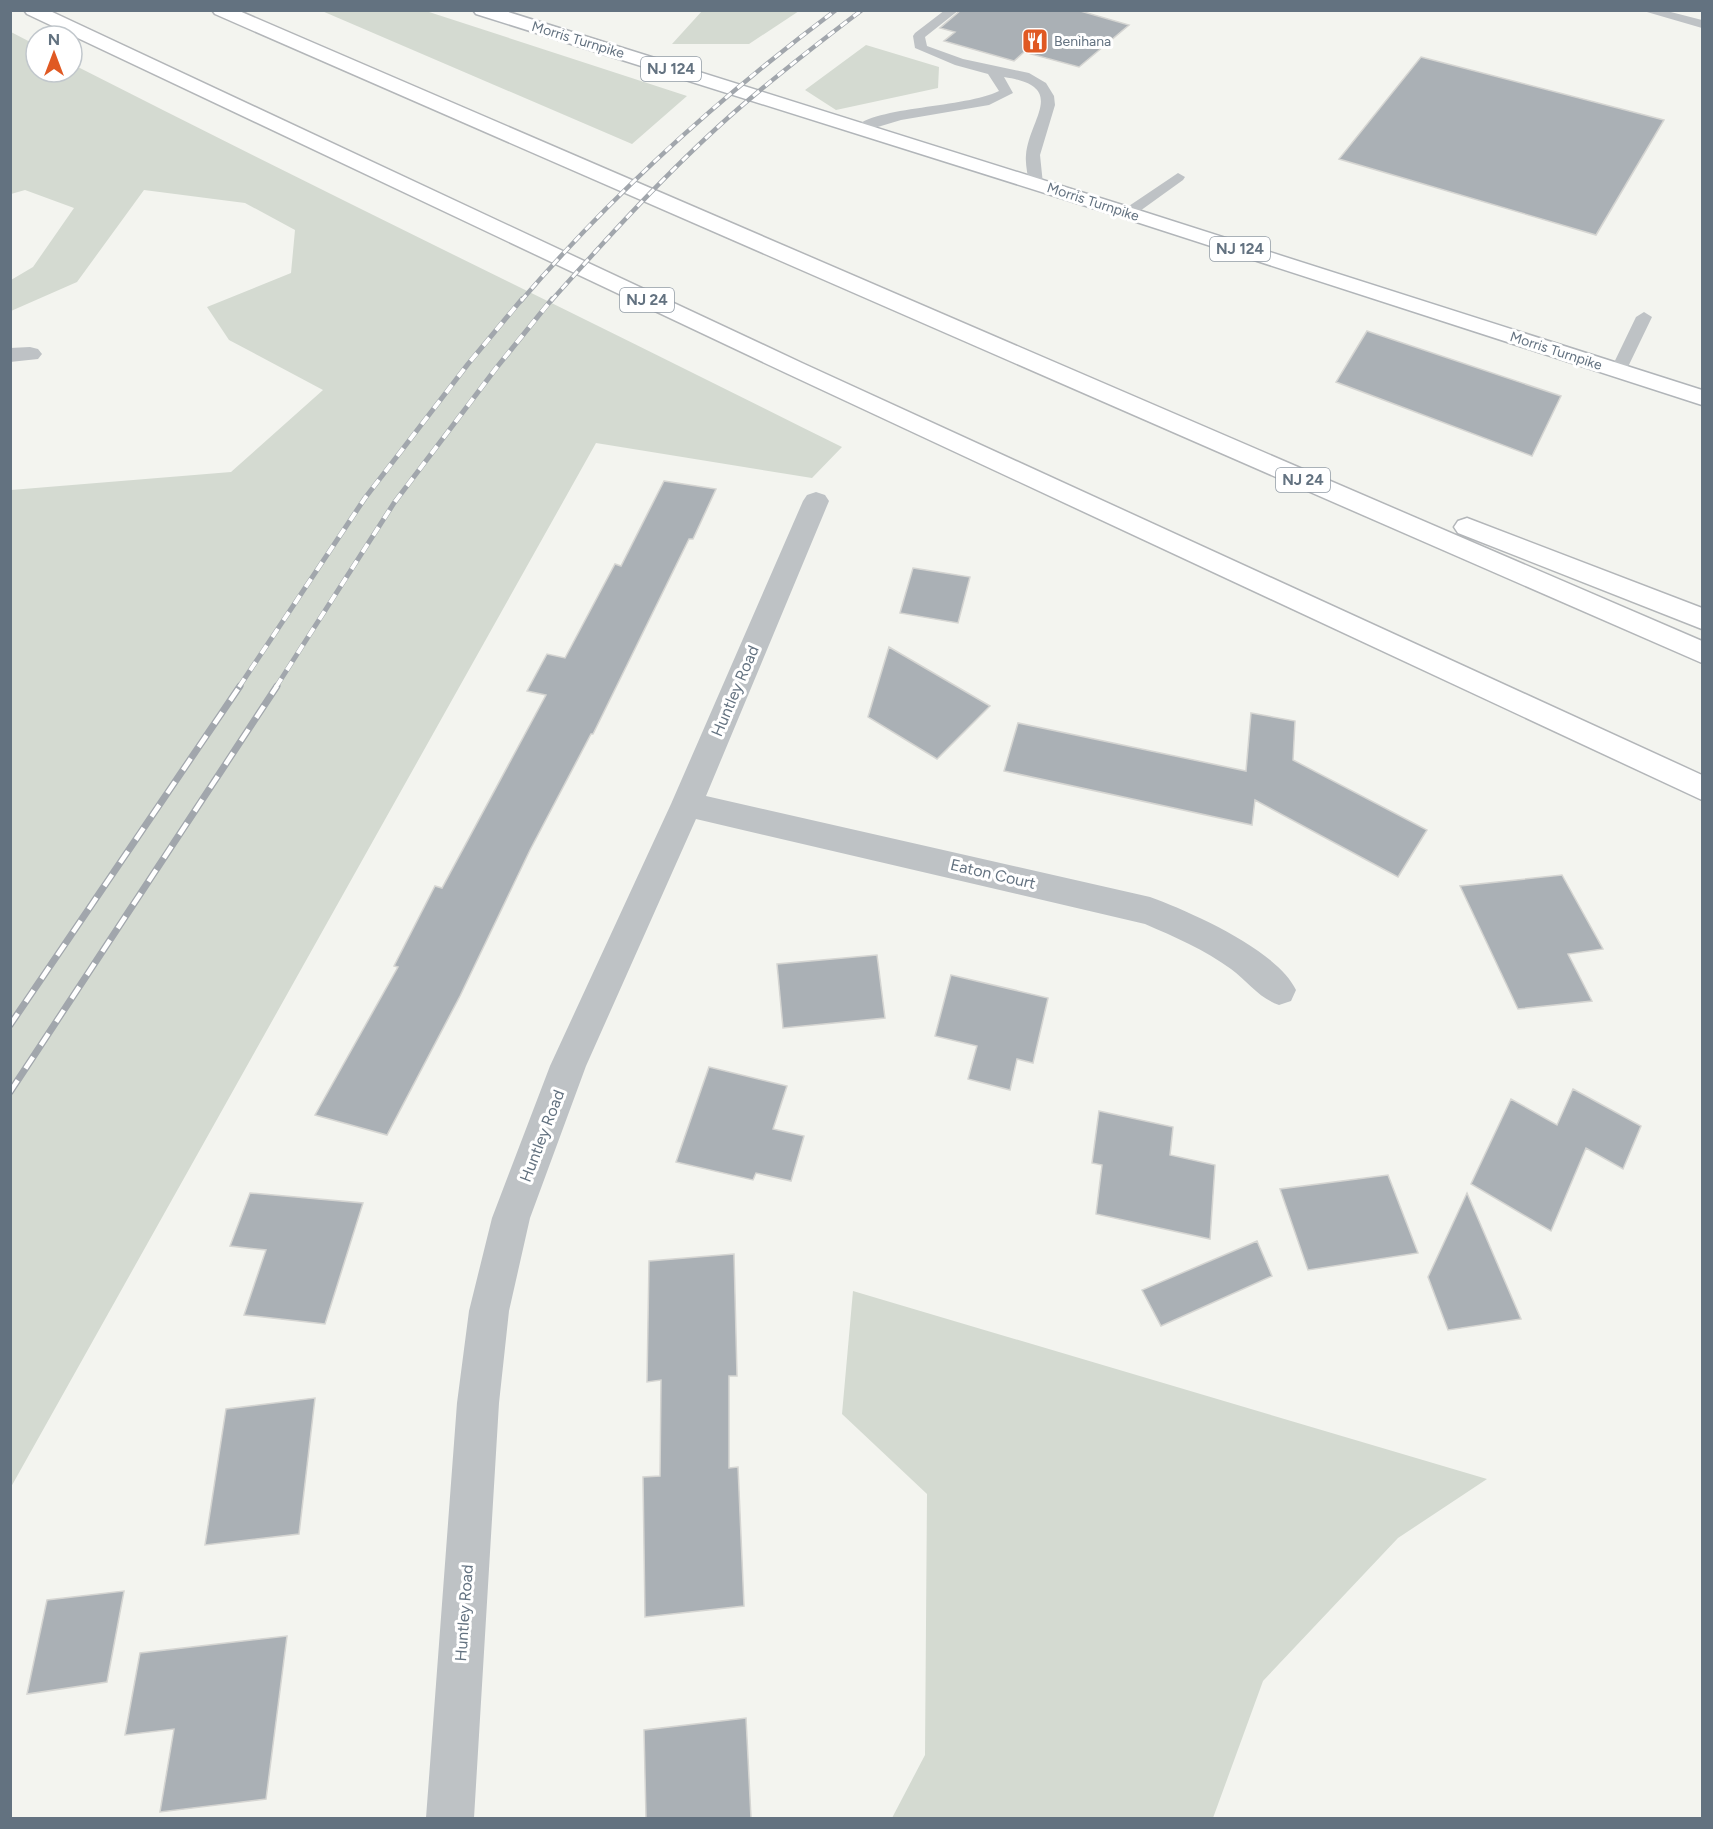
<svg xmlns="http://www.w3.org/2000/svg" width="1713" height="1829" font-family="Figtree,sans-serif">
<rect width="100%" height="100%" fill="#f3f4ef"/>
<path fill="#d4dad1" d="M322 11H426L687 96 632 144Z
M702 11V10L799 11 749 44H672Z
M11 32 36 45V72H72V64C327 194 586 319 842 447L812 478 596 443 11 1487V490L231 472 323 390 229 340 207 307 291 273 295 230 245 203 144 190 77 282 11 311V280L33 267 74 208 25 190 11 194Z
M866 45 939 67 938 88 836 110 805 90Z
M853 1291 1487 1479 1398 1538 1263 1681 1213 1818H892L925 1755 927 1494 842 1414Z"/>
<path fill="#aab0b5" stroke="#d5d5d2" stroke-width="1.5" d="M961 10H1077L1129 25 1079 67 1024 52 1014 61 944 41 955 32 940 28Z
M1421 57 1664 120 1596 235 1339 159Z
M1367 331 1561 396 1532 456 1336 382Z
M664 481 716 489 693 539H689L593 734H591L530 850 460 996 387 1135 315 1115 398 967 394 966 435 886 442 888 546 695 527 691 547 654 565 658 615 564 621 566Z
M913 568 970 577 958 623 900 613Z
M889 647 990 706 937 759 868 717Z
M1251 713 1295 721 1293 760 1427 830 1398 877 1255 800 1252 825 1004 771 1018 723 1246 771Z
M1562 875 1603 949 1568 954 1592 1001 1518 1009 1460 886Z
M877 955 885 1018 783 1028 777 964Z
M951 975 1048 998 1033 1063 1017 1059 1010 1090 968 1079 977 1046 935 1036Z
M709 1067 787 1086 773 1129 804 1136 791 1181 756 1173 753 1180 676 1162Z
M1573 1089 1641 1126 1623 1169 1586 1148 1551 1231 1471 1184 1511 1099 1557 1125Z
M1099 1111 1173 1127 1170 1155 1215 1165 1210 1239 1096 1214 1102 1165 1092 1163Z
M1388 1175 1418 1253 1308 1270 1280 1189Z
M250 1193 363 1203 325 1324 244 1315 266 1250 230 1246Z
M1467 1193 1521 1319 1448 1330 1428 1277Z
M1257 1241 1272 1276 1161 1326 1142 1290Z
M734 1254 737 1376H729V1468L738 1467 744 1606 645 1617 643 1477 660 1476 661 1380 647 1382 649 1261Z
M315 1398 299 1534 205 1545 226 1409Z
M124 1591 107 1682 27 1694 47 1600Z
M287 1636 266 1799 160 1812 174 1729 125 1735 140 1653Z
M746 1718 751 1818H646L644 1730Z"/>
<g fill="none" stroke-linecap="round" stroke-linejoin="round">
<defs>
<path id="primary" d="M473 10H502L1135 209 1702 390V405L1121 217 476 14Z"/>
<path id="highway" d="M24 10H48L802 363 1702 775V800L786 373 27 14Z
M212 10H237L1702 641V663L215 14Z
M1467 518 1702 608V629L1458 533 1454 527 1458 521Z"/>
</defs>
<use href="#primary" stroke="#b1b5b9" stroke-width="3"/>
<use href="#highway" stroke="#b3b6b9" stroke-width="3"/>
<path fill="#bec2c5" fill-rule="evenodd" d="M945 10H959L925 37 927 46 963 59 1029 73 1046 83 1054 96 1055 105 1040 155 1043 184 1041 187 1036 188 1029 184C1028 175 1025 164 1026 155 1029 118 1069 87 1004 77L1013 93 989 105 901 120 861 132 854 128C875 106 965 108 999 91L988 74 955 65 915 48 913 36 915 33Z
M1640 10H1663L1702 20V28Z
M1178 173 1185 177 1183 180 1133 216H1123L1121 213 1123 210Z
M1644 312 1652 317 1626 371 1618 376 1612 375 1610 371 1636 317Z"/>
<path fill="#bec2c5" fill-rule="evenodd" d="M30 347 38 349 42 354 38 359 10 362V348Z
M816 492 825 495 829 501 706 796 1150 897C1191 912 1277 950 1296 990L1291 1001 1279 1005C1259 998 1248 982 1231 969 1205 950 1175 937 1145 924L696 819 586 1066 530 1218 509 1311 499 1403 474 1818H426L457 1403 469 1311 492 1218 550 1066 671 804 803 501 807 495Z"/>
<use href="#primary" fill="#fff" fill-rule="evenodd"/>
<use href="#highway" fill="#fff" fill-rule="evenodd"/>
<defs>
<path id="rail-far2" d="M521 301C615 191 721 96 836 10
M551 301C608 237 666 173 730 116 772 79 817 44 862 10"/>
<path id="rail-far1" d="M239 687 365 498 468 364 522 299
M276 687 394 503 497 367 552 299"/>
<path id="rail" d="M10 1025 240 686
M10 1092 277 686"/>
</defs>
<use href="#rail-far2" stroke="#a1a6ac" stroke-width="4.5"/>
<use href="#rail-far1" stroke="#a1a6ac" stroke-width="5"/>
<use href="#rail" stroke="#a1a6ac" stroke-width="7"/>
<use href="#rail-far2" stroke="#fff" stroke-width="3" stroke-dasharray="8" stroke-linecap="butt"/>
<use href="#rail-far1" stroke="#fff" stroke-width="4" stroke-dasharray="10" stroke-linecap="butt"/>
<use href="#rail" stroke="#fff" stroke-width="4.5" stroke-dasharray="14" stroke-linecap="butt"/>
</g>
<defs>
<symbol id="restaurant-square" viewBox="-11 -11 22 22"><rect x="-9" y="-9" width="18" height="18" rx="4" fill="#e05923" stroke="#fff"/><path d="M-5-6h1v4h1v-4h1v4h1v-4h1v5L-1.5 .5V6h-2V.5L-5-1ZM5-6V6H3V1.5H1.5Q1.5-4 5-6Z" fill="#fff"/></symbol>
</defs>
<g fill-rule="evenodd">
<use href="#restaurant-square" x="1020" y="26" width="30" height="30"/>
</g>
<g text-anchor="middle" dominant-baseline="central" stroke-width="6" stroke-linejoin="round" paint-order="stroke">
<g font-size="14" fill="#637280" stroke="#fff">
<text transform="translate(578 40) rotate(17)">Morris Turnpike</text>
<text transform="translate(1093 202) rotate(18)">Morris Turnpike</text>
<text transform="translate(1556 351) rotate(18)">Morris Turnpike</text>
</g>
<g font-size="14" fill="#637280" stroke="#fff" text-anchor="start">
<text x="1054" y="41">Benihana</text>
</g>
<g fill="#fff" stroke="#929ca6" stroke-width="1.5">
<rect x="641" y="57" width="60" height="24" rx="4.5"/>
<rect x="1210" y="237" width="60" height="24" rx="4.5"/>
<rect x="620" y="288" width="54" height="24" rx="4.5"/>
<rect x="1276" y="468" width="54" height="24" rx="4.5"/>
</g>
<g font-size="15" font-weight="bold" fill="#637280">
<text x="671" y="69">NJ 124</text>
<text x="1240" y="249">NJ 124</text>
<text x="647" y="300">NJ 24</text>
<text x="1303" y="480">NJ 24</text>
</g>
<g font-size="16" fill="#637280" stroke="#fff">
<text transform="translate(735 691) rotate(-67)">Huntley Road</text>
<text transform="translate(993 874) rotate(13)">Eaton Court</text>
<text transform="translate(542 1136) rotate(-69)">Huntley Road</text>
<text transform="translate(464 1613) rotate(-86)">Huntley Road</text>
</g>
</g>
<rect width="1713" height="1829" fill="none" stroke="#637280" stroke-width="24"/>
<g transform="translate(54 54)"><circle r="28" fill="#ffffff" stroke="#c1c7cc" stroke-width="1.5"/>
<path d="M0-4.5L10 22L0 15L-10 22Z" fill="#e05923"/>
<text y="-9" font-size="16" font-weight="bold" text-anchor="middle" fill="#637280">N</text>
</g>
</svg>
